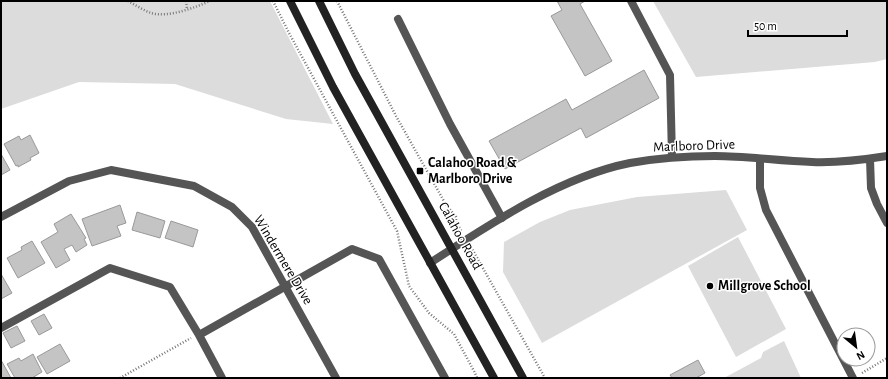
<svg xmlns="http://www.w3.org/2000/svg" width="888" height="379" font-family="'Alegreya Sans',sans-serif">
<rect width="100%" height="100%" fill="#fff"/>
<path fill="#dcdcdc" d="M1 1H270L333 124 286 119 175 84 79 82 1 109Z
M653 1H887V59L875 62 696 77Z
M726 190 747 230 542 343 503 272 504 242 540 222 570 210 637 197Z
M738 237 786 329 736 357 688 266Z
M784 341 801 378H724L761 358 763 352Z"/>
<path fill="#c4c4c4" stroke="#999" d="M557 1H585L580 4 612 61 585 76 551 16 562 10Z
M644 70 659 98 586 138 581 128 505 169 489 141 566 99 572 110Z
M30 135 39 153 30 158 31 160 18 167V165L16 166 4 144 19 136 21 140Z
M1 154 10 170 1 175Z
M120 205 126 223 117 226 121 236 92 246 82 219Z
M137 212 165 221 160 238 132 230Z
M71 214 86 238 84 239 87 245 76 252 72 245 64 249 70 260 56 268 41 242 58 232 54 224Z
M171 221 198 230 193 247 165 238Z
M32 241 45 263 18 278 7 258 22 250 21 247Z
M1 274 12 293 1 299Z
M44 314 52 328 39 335 31 321Z
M17 326 25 341 11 348 3 333Z
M60 344 70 361 47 374 37 357Z
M33 354 42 372 32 378H15L7 364 19 358 21 361Z
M1 360 11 378H1Z
M698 360 705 373 696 378H672L670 375Z"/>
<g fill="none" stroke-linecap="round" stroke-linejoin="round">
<path stroke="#777" stroke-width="2.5" stroke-dasharray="1 2" stroke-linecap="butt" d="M128 1C135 5 143 10 151 13 167 18 194 8 210 1
M186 1 187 9
M273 1 289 33 397 231 409 286 429 313 454 334 475 373 477 378
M337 1 396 116 445 203 456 217V222L462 232
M471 247 545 378
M862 373 887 358
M120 378 191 338"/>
<path stroke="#555" stroke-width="8" d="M631 1 670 75 672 157
M398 19 450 124 502 218
M760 159V188L766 210 853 378
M1 328 110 268 170 287 199 335 222 378
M199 335 352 249 379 259 445 378"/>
<path stroke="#555" stroke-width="8" d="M870 159 871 188 877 204 887 223
M1 217 69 181 111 170 194 186 232 207 252 227 336 378
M430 263C490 224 560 177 630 163 658 158 687 156 715 156 747 156 779 161 812 162 837 163 862 160 887 156"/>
<path stroke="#222" stroke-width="8" d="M290 1 333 87 494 378
M319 1 355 74 523 378"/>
</g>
<g fill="#000" stroke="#fff" stroke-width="1.5">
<rect x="416" y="167" width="8" height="8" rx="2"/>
<circle cx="710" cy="286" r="4"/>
</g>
<g text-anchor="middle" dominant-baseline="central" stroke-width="3" stroke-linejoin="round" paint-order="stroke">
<g font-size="14" fill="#000" stroke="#fff">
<text transform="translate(694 146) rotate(-2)">Marlboro Drive</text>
<text transform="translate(460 236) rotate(61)">Calahoo Road</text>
<text transform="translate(283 260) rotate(59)">Windermere Drive</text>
</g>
<g font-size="14" font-weight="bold" fill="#000" stroke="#fff" text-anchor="start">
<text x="428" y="163">Calahoo Road &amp;<tspan x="428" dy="16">Marlboro Drive</tspan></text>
<text x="718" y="286">Millgrove School</text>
</g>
</g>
<rect width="888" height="379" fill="none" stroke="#000000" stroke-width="4"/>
<g transform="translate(856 347) rotate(151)"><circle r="19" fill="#ffffff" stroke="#999999"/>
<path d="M0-3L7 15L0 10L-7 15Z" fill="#000000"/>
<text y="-6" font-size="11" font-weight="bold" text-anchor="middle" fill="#000000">N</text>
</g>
<path d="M748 30v6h99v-6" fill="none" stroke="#000000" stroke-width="2"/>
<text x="754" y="30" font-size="12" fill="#000000" stroke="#ffffff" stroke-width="3" paint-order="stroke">50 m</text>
</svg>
